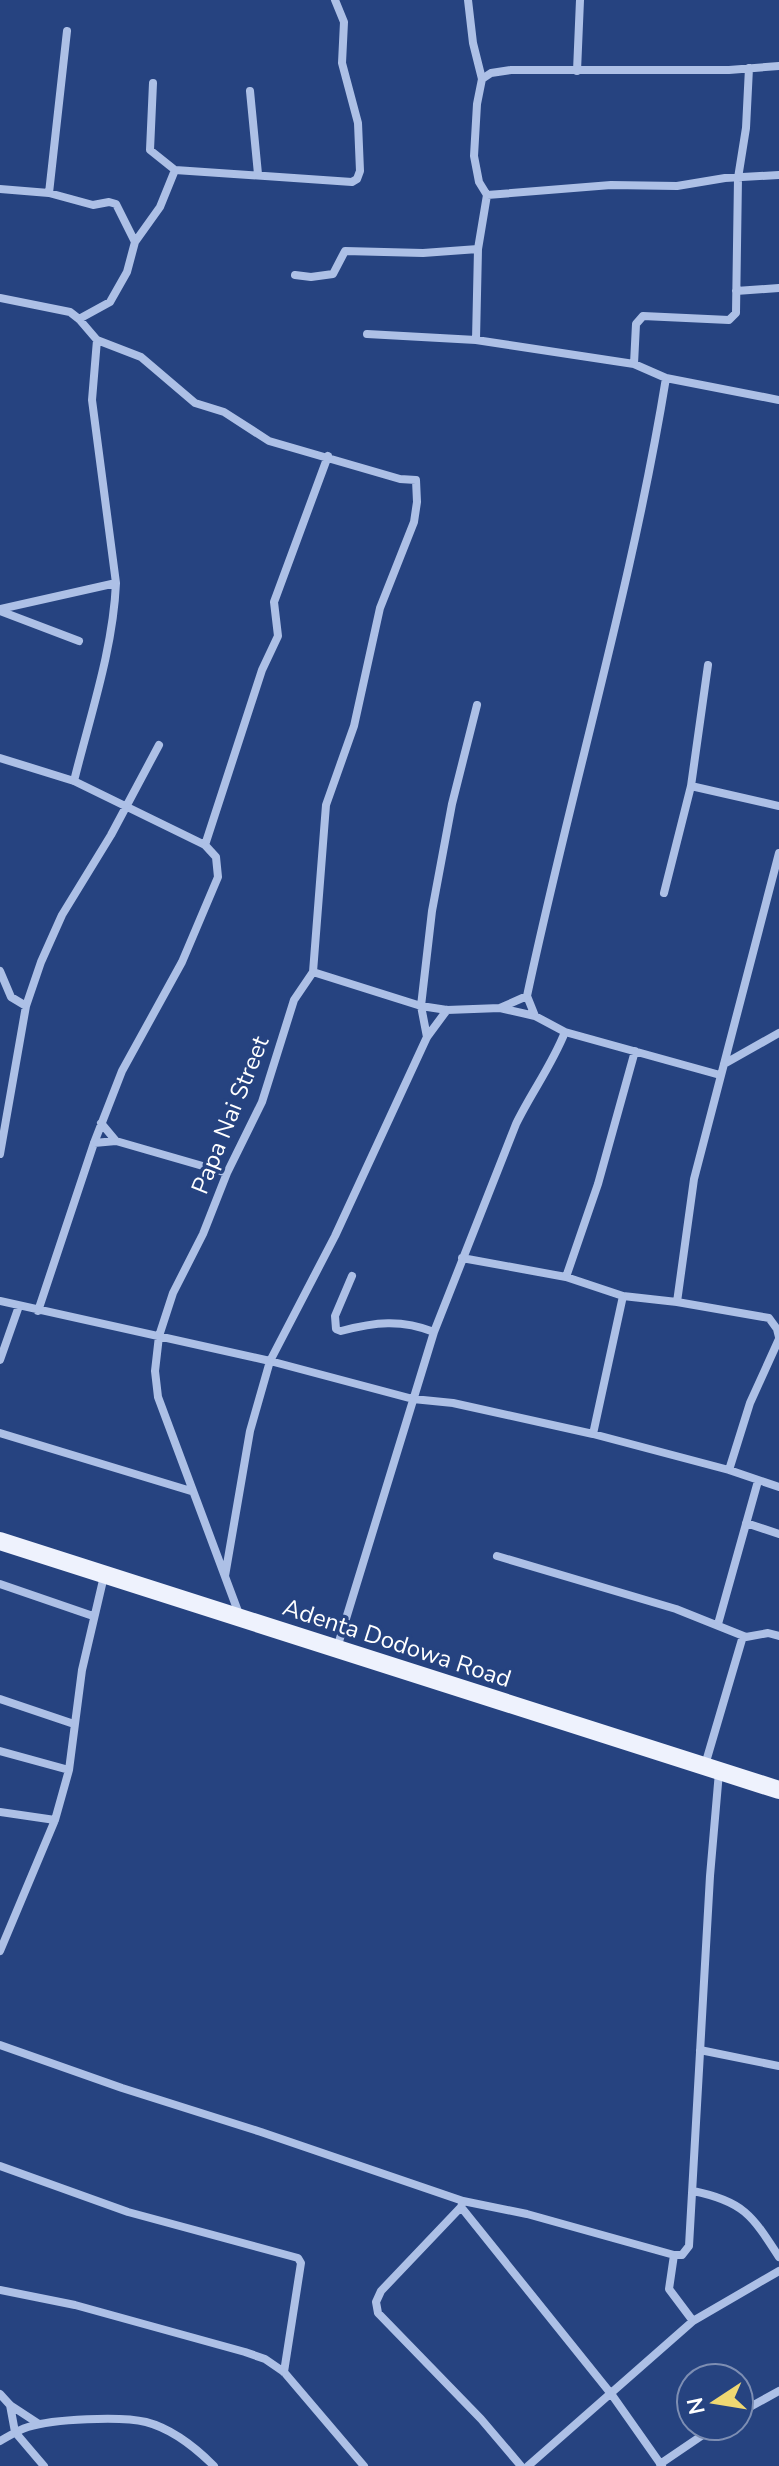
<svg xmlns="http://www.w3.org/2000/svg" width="779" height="2466" font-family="'Nunito Sans',sans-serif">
<rect width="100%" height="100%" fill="#264380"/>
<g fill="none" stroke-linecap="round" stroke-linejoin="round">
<path stroke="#adc0e6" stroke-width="8" d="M468 0 473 43 482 79 477 104 474 156 479 182 487 195 478 249 476 340
M577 71 580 0
M482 79 491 73 511 70H729L779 66
M153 83 150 150 175 170 352 182 357 179 360 171 358 123 342 63 344 22 335 0
M250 91 258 174
M0 189 49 193 93 205 109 202 116 204 135 242
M49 193 67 31
M487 195 611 185 677 186 725 178 779 175
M295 275 311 277 333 274 345 251 423 253 478 249
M736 291 779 288
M0 298 70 312 79 319 97 340 141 357 195 403 224 412 269 441 400 479 416 480 417 502 414 522 380 608 354 726 326 805 313 972 294 1000 262 1102 227 1173 203 1234 173 1293 159 1336 155 1371 158 1397 239 1614
M79 319 110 302 127 272 135 242 160 207 175 170
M367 334 476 340 634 364 666 378 779 400
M634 364 636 324 643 316 729 320 736 313 738 178 746 128 749 68
M0 609 116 583
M0 611 79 641
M0 758 74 781 205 845 216 857 218 877 182 962 122 1071 94 1143 38 1311
M74 781C90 716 113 650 116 583L92 400 97 340
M691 786 779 806
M205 845 262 670 278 636 274 602 328 456
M779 853 694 1179 677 1302 769 1318 777 1329 779 1337
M664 893 691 786 708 665
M0 971 11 997 26 1006
M313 972 421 1006 447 1010 500 1008 535 1016 565 1032C552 1065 531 1093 516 1124L434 1332 337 1648
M500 1008 527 996
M535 1016 527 996C571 789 632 587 666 378
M565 1032 720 1075
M427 1037 421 1006 432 911 452 804 477 705
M724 1064 779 1033
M101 1123 116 1141
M94 1143 116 1141 227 1173
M0 1154 26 1006 41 962 62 915 111 835 159 745
M462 1258 566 1277 623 1296 593 1434
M352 1276 335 1316 336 1329 341 1331C375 1322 401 1319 434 1332
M566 1277 598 1184 635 1051
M623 1296 677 1302
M0 1301 270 1361 413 1399 453 1403 593 1434 729 1470 779 1487
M0 1360 19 1306
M0 1433 191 1491
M729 1470 750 1403 779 1339
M746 1523 779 1534
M497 1556 676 1609 746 1637 768 1633 779 1636
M225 1576 250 1431 270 1361 335 1236 427 1037 447 1010
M0 1584 93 1616
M718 1624 758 1481
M0 1699 74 1724
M0 1751 69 1770
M705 1765 743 1636
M0 1812 55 1820
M0 1951 55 1820 69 1770 82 1670 104 1576
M0 2045 122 2088 261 2132 463 2201 527 2214 674 2255H682L689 2246 710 1876 719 1772
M700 2050 779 2066
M0 2166 128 2212 298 2258 301 2263 284 2372
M693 2191C743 2201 752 2215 779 2257
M463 2201 461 2207 381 2291 376 2302 378 2313 481 2419 521 2466
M461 2207 612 2395 662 2466
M674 2255 669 2289 693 2321
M0 2290 75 2305 245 2352 265 2359 284 2372 364 2466
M0 2394 10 2405 39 2424
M10 2405 15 2432 44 2466
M739 2413 779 2391
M0 2441C9 2436 18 2430 28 2427 53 2419 121 2416 146 2422 173 2429 195 2447 214 2466
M660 2464 716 2426
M528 2466 693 2321 779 2271"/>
<path stroke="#eef2fd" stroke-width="18" d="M0 1541 779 1790"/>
</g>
<g text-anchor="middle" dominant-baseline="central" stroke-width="7" stroke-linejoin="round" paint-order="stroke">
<g font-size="24" fill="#fff" stroke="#264380">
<text transform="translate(230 1115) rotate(-68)">Papa Nai Street</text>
<text transform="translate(397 1643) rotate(18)">Adenta Dodowa Road</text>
</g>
</g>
<g transform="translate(715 2402) rotate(258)"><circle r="38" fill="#264380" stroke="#7d8eb3" stroke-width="2"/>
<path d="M0-6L14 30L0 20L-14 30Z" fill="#efd872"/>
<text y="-12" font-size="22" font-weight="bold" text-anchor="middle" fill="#ffffff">N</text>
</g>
</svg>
